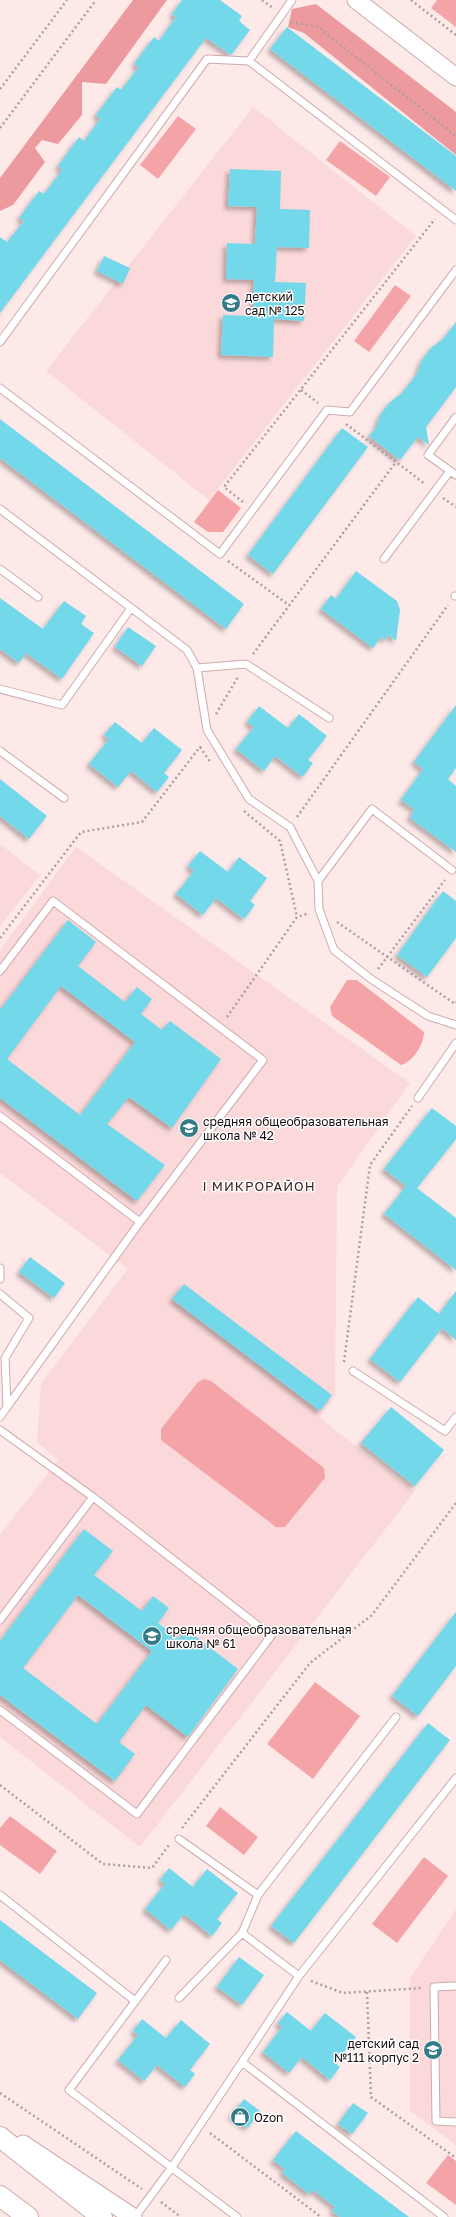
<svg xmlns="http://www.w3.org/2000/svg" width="456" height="2217" font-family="'Golos Text',sans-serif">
<defs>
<filter id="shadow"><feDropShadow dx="-3.5" dy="3.5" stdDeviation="2" flood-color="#0004"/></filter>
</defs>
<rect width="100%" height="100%" fill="#fee9e9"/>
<path fill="#fbd8d9" d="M253 107 416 236 209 500 46 371Z
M0 844 40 875 0 927Z
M76 847 410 1083 337 1187 335 1396 319 1417 414 1492 140 1847 0 1737V1535L58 1460 37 1442 41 1383 128 1269 0 1173V950Z
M456 1909V2145L410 2111V1978Z"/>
<path fill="#f4a4a7" d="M437 0H456V27L431 8Z
M178 116 196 129 158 179 140 165Z
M340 141 390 177 376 196 326 160Z
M395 285 411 296 369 352 354 341Z
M218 490 241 508 223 532H208L194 522Z
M347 980H357L424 1032C424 1044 413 1062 401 1065L332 1016 330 1007Z
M204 1379 211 1381 324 1468 325 1478 285 1527H276L161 1440V1429L198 1382Z
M315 1682 360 1716 313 1779 267 1744Z
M220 1807 258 1837 244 1855 206 1826Z
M10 1816 57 1851 40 1874 0 1845V1828Z
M424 1857 448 1876 397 1943 372 1924Z
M448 2155 456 2161V2205L426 2183Z"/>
<path fill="#ec9a9d" d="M133 0H167L106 84 82 82V115L58 144 42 140 35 148 45 162 13 205 0 211V178Z
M316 4 456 112V155L304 33 288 27 292 9Z"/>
<path fill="#72d8ea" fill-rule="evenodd" filter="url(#shadow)" d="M182 0H220L242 16 239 21 250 30 231 55 206 38 0 313V237L7 242 24 221 19 218 39 191 44 194 62 170 58 166 79 137 84 141 100 119 96 115 117 87 121 90 139 67 134 64 154 37 159 41 176 17 172 14Z
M287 27 456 156V191L270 49Z
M230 169 281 171 280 209 310 210 309 248 277 247 275 282 306 283 304 321 274 319 273 357 221 355 223 315 253 316 254 280 226 279 227 243 255 244 257 207 228 206Z
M104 256 130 268 123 284 97 271Z
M456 322V387L426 427 429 445 418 437 400 460 369 436 376 428 380 415 390 402 401 394 417 374 422 360 432 347 443 339Z
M0 419 244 604 226 629 0 458Z
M342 428 368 447 273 574 248 555Z
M356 571 397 601 400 610 396 641 388 635 385 640 381 637 373 648 321 609 331 595 336 599Z
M0 598 43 629 64 601 86 616 81 624 94 633 62 679 26 653 19 663 0 649Z
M128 627 156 646 142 666 115 647Z
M456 705V768L448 779 456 786V852L410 818 414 809 401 800 423 769 414 762Z
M259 706 288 728 299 714 327 736 308 760 313 763 303 777 275 756 264 771 236 749 254 727 247 722Z
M115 722 142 743 154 728 182 750 164 773 169 777 157 792 131 771 118 787 89 764 109 739 104 735Z
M0 779 47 816 29 839 0 816Z
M200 851 228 872 239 857 267 878 250 901 255 905 244 919 216 898 203 915 176 894 194 871 188 866Z
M443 891 456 901V938L427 977 397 955Z
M68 920 96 942 78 966 125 1002 137 987 152 999 141 1014 162 1030 170 1021 221 1059 172 1128 129 1097 107 1124 165 1165 137 1201 0 1098V1010ZM61 986 135 1042 80 1115 7 1059Z
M432 1108 456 1126V1139L417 1188 456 1218V1270L384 1214 406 1186 384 1169Z
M30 1257 65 1283 54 1298 19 1272Z
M184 1284 332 1395 320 1411 172 1299Z
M456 1291V1340L442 1328 400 1382 370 1359 418 1297 439 1314Z
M391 1407 444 1450 415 1486 361 1443Z
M84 1529 113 1551 94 1575 142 1611 153 1596 169 1608 158 1623 179 1639 186 1629 238 1669 188 1737 146 1705 119 1742 135 1754 115 1781 0 1695V1641ZM78 1595 152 1651 97 1724 23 1668Z
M456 1612V1666L418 1716 392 1696Z
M428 1723 450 1740 294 1943 271 1926Z
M169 1868 193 1887 207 1869 238 1893 217 1919 222 1923 212 1936 184 1914 171 1930 145 1909 165 1884 160 1880Z
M0 1920 97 1993 78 2019 0 1960Z
M239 1957 264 1975 242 2005 217 1987Z
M287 2012 311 2031 325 2013 356 2037 335 2063 340 2067 330 2080 302 2057 289 2073 263 2052 282 2027 278 2023Z
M142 2019 166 2038 181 2020 210 2044 190 2070 195 2074 185 2087 157 2065 144 2081 118 2060 138 2035 133 2031Z
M244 2099 260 2111 248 2128 231 2116Z
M353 2103 368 2113 352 2134 338 2124Z
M296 2131 381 2196 409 2217H340L332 2211 335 2207 313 2190 309 2194 282 2173 285 2169 273 2160Z"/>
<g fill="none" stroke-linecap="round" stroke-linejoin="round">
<defs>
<path id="service" d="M249 61 456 220
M0 342 207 59 249 61 292 0
M0 388 220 554 327 410 350 412 456 270
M456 417 428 455 456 475
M0 509 187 650 197 668 207 730 249 799 290 827 318 881 319 909 334 950 371 979 428 1016 456 1025
M384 559 450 471
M0 569 38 597
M455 596H456
M197 668 246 664 329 718
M0 689 62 705 131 608
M0 751 64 798
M318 881 372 809 452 870
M0 971 53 901 263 1060 140 1222 0 1116
M418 1098 456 1043
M0 1268V1279
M0 1294 29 1318 5 1358 7 1407 0 1417
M353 1371 445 1431 456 1417
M7 1407 140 1222
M0 1430 93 1497 271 1636 137 1814 0 1710
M0 1620 93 1497
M179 1839 258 1895
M0 1895 135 2001
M166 1960 69 2090 237 2217
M299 1976 242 1933 258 1895 396 1717
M456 1986 434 1987 436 2121 456 2122
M179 1998 242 1933
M135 2217 172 2167 242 2062
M444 2217 242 2062 299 1976 456 1778"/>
<path id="tertiary" d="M356 0 456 77
M23 2144 133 2217"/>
<path id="secondary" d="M0 2137 102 2217
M0 2196 28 2217"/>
</defs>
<use href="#service" stroke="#cdabac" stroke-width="9"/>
<use href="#tertiary" stroke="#cdabac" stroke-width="19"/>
<use href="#secondary" stroke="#cdabac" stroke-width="22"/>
<path stroke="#b09e9f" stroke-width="2.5" stroke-dasharray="2 3" stroke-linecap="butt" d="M262 0 273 8
M411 0 456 35
M291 22 318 27 456 136
M0 89 67 0
M0 128 96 0
M301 390 318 403
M346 424 425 484
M443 498 456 507
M243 502 224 487 435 219
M228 561 289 605
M253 654 396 462
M216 714 238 677
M244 811 280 841 297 917
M297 817 448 605
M337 922 455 1004 456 1002
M0 938 81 832 142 822 200 747 211 763
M378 969 445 880
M227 1017 297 917 309 913
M344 1362 370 1165 412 1106
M0 1785 103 1864 152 1868 169 1845
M182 1828 310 1663 372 1615 456 1503
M311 1981 343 1993 422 1988
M367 1992 371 2097 456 2158
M0 2093 142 2189
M210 2133 321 2217
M161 2202 181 2217"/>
<use href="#service" stroke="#fff" stroke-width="7"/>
<use href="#tertiary" stroke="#fff" stroke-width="17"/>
<use href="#secondary" stroke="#fff" stroke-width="20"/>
</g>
<defs>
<symbol id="school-disc" viewBox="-11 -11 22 22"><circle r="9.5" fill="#357b87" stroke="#fff"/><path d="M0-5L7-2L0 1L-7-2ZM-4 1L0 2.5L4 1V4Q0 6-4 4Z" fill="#fff"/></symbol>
<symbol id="shop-disc" viewBox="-11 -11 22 22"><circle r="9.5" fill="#357b87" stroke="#fff"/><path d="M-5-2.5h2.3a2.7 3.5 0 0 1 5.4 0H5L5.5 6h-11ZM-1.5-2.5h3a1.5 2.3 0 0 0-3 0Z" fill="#fff"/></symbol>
</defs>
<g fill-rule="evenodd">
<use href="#school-disc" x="220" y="292" width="22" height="22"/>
<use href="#school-disc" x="178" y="1117" width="22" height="22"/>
<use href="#school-disc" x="141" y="1625" width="22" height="22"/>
<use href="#school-disc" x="422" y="2039" width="22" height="22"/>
<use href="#shop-disc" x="229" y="2106" width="22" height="22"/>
</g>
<g text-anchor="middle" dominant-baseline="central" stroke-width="3" stroke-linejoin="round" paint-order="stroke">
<g font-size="12" fill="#190d0e" stroke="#fff" text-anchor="start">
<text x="245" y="296">детский<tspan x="245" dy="14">сад № 125</tspan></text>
<text x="203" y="1121">средняя общеобразовательная<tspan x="203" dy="14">школа № 42</tspan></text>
<text x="166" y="1629">средняя общеобразовательная<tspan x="166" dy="14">школа № 61</tspan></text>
<text x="419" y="2043" text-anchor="end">детский сад<tspan x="419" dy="14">№111 корпус 2</tspan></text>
<text x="254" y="2117">Ozon</text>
</g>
<g font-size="13" letter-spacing="1" fill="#3c2324" stroke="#fff">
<text x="259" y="1186">I МИКРОРАЙОН</text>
</g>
</g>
</svg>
